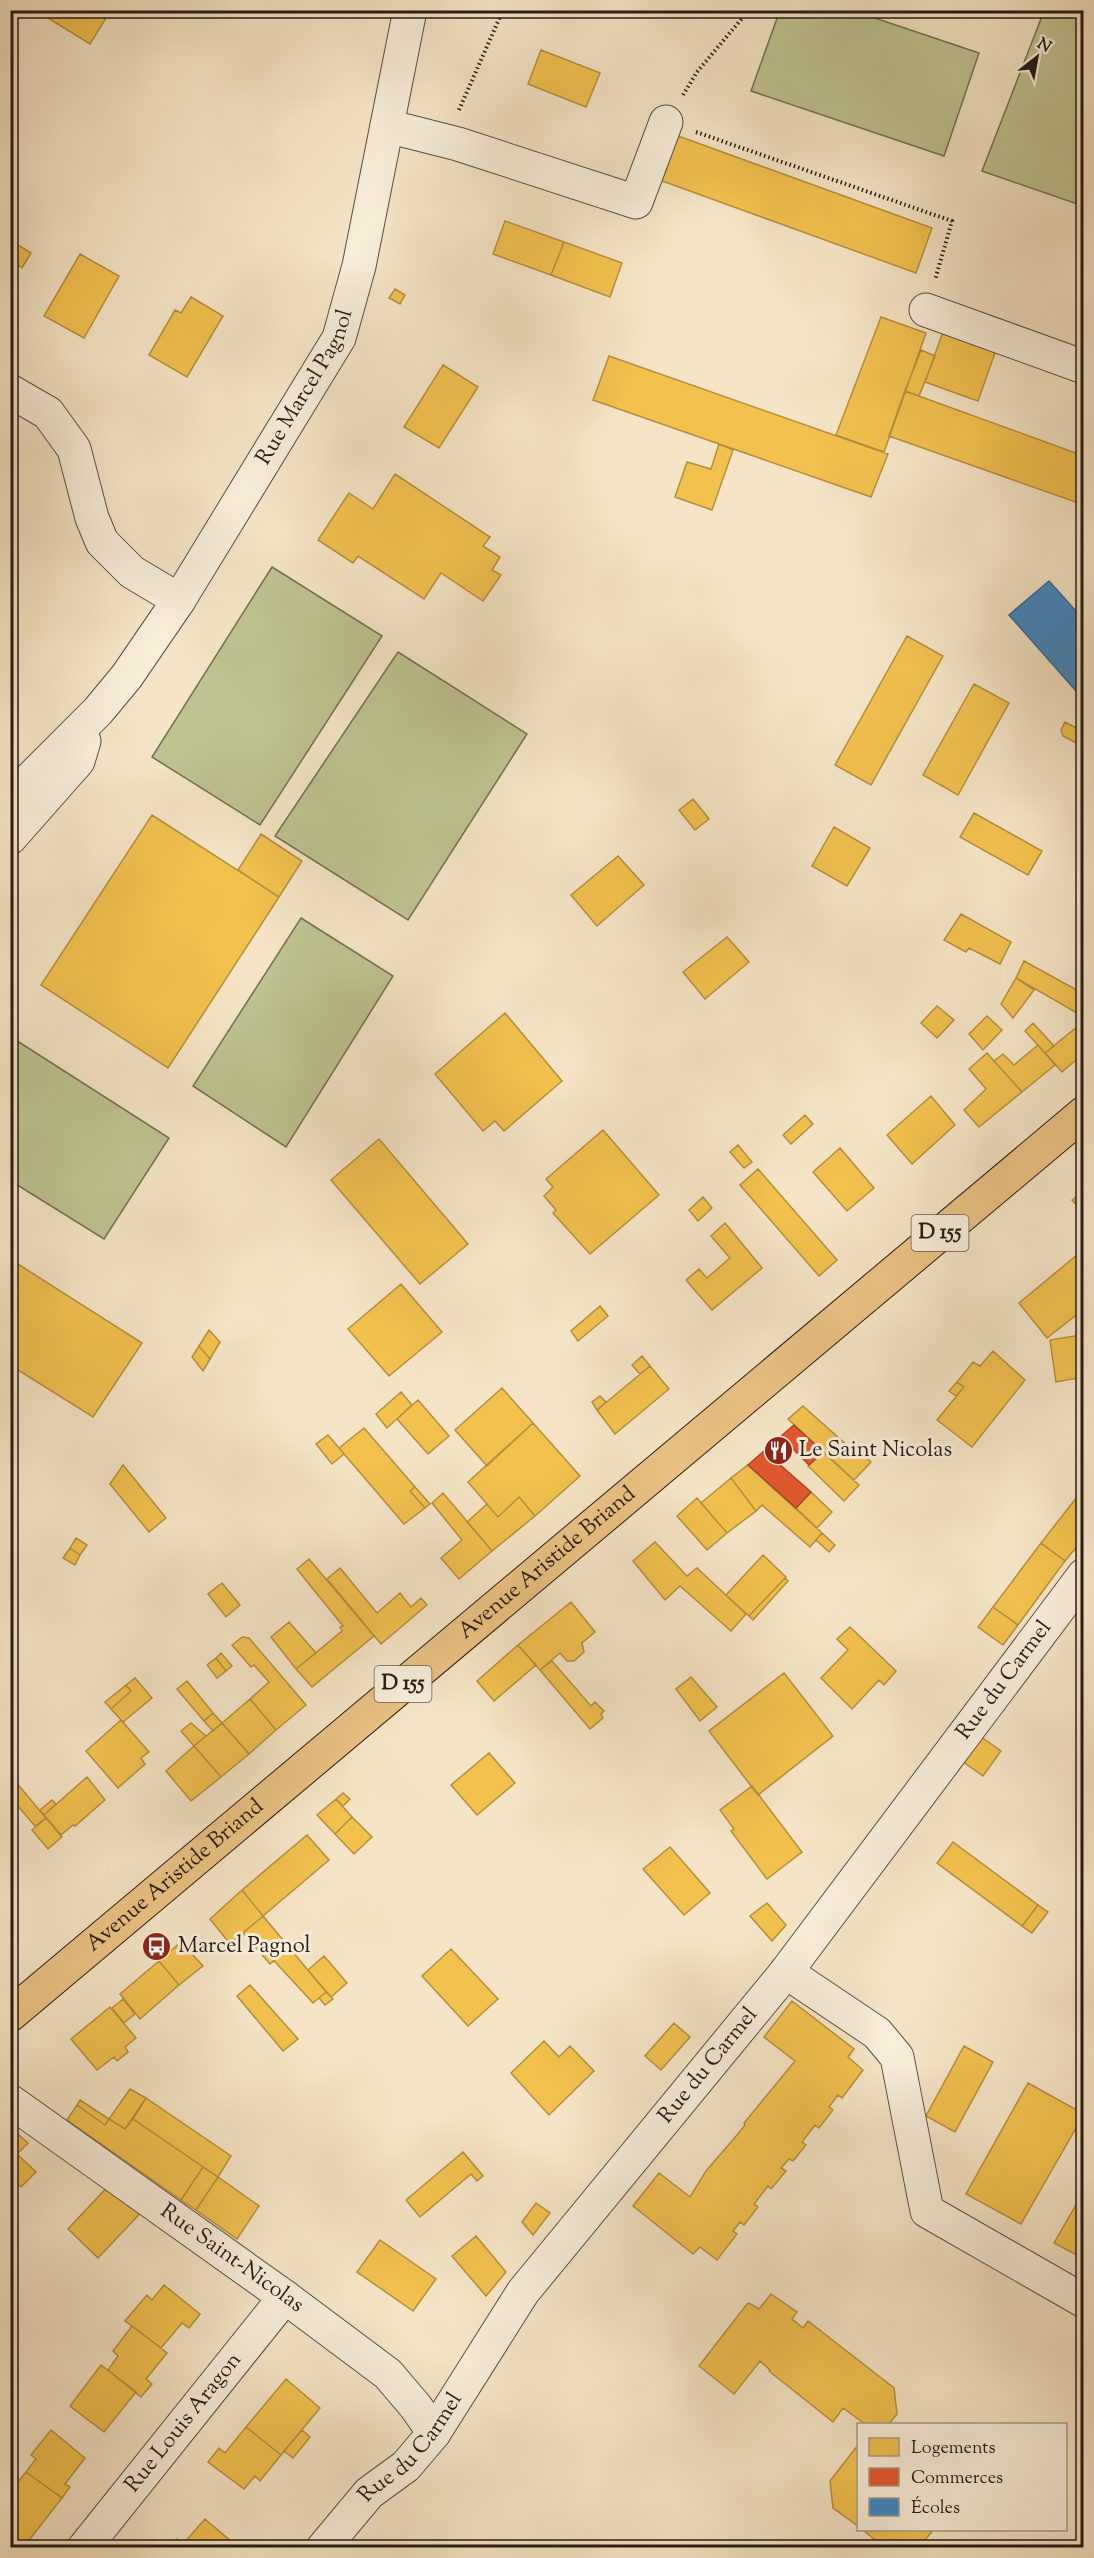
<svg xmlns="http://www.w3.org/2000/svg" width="1094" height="2558" font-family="'Sorts Mill Goudy',serif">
<rect width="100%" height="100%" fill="#f5e5c6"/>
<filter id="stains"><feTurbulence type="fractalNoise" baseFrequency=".00333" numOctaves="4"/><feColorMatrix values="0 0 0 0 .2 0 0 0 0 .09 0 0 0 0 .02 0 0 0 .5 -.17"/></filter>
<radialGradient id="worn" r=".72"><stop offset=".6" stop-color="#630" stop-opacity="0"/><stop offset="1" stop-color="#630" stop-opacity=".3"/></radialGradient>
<path fill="#bfc392" stroke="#726f54" stroke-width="1.5" d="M780 10 854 11 979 53 944 156 751 91Z
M1044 11H1083V206L982 171Z
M272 567 382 636 260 825 152 757Z
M398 652 527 734 408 920 275 836Z
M301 918 393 976 286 1147 193 1086Z
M11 1037 169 1138 104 1239 11 1181Z"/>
<path fill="#f2c14e" stroke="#b48f3d" stroke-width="1.5" d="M35 10H111L90 44Z
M541 50 600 73 586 107 528 84Z
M670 133 932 228 916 273 654 178Z
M505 221 564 242 551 275 493 254Z
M10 240 31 253 22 268 18 265 10 279Z
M564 242 622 263 610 297 551 275Z
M80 254 119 276 84 338 44 316Z
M395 289 405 295 400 304 389 298Z
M191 297 223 316 187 377 149 355 175 310 181 313Z
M881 317 926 333 884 452 836 435Z
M944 329 996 350 978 401 925 382Z
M921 350 935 356 919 396 905 391Z
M609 356 888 454 871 497 593 400Z
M443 365 478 387 439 448 404 427Z
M905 391 1084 456V505L889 436Z
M719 444 733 450 712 510 675 497 687 462 711 469Z
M395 474 490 537 483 546 500 557 492 570 501 575 483 601 441 573 424 599 358 556 353 563 318 540 349 493 373 509Z
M907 636 943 656 871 785 835 765Z
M974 684 1009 703 958 795 923 775Z
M1065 722 1084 732V747L1063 736 1061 730Z
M693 799 709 819 695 830 679 810Z
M974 813 1042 851 1028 875 960 837Z
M152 815 279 897 168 1068 41 985Z
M834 827 870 848 847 886 812 866Z
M261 834 302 861 279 897 238 870Z
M618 856 644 885 597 926 571 895Z
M961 914 1011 942 1000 964 969 948 966 952 944 940Z
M727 937 749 962 705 999 683 972Z
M1024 961 1084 994V1017L1016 978Z
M1016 978 1034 990 1013 1018 1001 1004Z
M937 1006 954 1020 937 1038 921 1023Z
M505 1013 562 1081 504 1131 495 1121 483 1131 435 1074Z
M987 1016 1002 1030 983 1050 969 1034Z
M1084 1021V1053L1062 1072 1045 1053Z
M1033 1023 1054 1046 1045 1053 1025 1031Z
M1038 1045 1055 1065 1022 1092 994 1061 1003 1054 1014 1065Z
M987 1053 1022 1092 979 1127 964 1110 986 1089 969 1069Z
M931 1096 955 1125 912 1164 887 1135Z
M805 1115 813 1124 791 1144 783 1135Z
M603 1130 659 1195 590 1254 553 1213 556 1210 544 1196 553 1187 546 1179Z
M379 1139 468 1244 420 1284 331 1180Z
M738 1145 752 1162 744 1168 730 1152Z
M840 1148 874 1188 847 1211 813 1172Z
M758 1169 837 1260 819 1276 740 1185Z
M1084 1191V1213L1072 1200Z
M703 1197 712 1208 698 1221 689 1210Z
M725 1223 762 1268 712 1310 686 1280 699 1269 707 1278 730 1258 711 1236Z
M1077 1255 1084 1263V1309L1047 1338 1019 1303Z
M10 1259 142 1343 93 1417 10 1365Z
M401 1284 442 1332 389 1376 348 1329Z
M600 1306 608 1316 578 1341 571 1331Z
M209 1330 220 1342 210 1359 199 1346Z
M1080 1335 1084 1377 1056 1382 1050 1340Z
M199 1346 210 1359 203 1371 192 1357Z
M993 1351 1025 1380 972 1447 937 1420 964 1387 957 1382 973 1362 980 1366Z
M642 1356 650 1366 640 1374 632 1365Z
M650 1366 669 1389 615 1434 597 1410Z
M957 1382 964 1387 956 1396 949 1391Z
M502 1388 533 1423 487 1466 455 1430Z
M401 1392 412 1405 387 1428 376 1414Z
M600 1396 606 1402 597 1410 592 1402Z
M418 1400 449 1436 428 1454 397 1419Z
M803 1406 849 1447 851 1445 871 1462 854 1480 788 1419Z
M533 1423 580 1476 535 1516 519 1497 498 1517 468 1482Z
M364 1428 415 1487 410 1491 425 1508 404 1524 339 1448Z
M328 1435 344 1454 332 1464 316 1444Z
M823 1452 859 1485 844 1501 808 1466Z
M123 1465 166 1518 149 1532 110 1484Z
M748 1465 822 1533 810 1547 762 1505 756 1511 731 1478Z
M731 1478 756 1511 727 1533 701 1503Z
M415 1487 430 1504 425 1508 410 1491Z
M1084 1488V1538L1065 1561 1041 1543Z
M811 1492 832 1512 817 1528 796 1508Z
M443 1493 492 1551 459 1579 441 1558 462 1540 432 1503Z
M519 1497 535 1516 492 1551 467 1522 487 1504 498 1517Z
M697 1498 727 1533 707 1550 677 1516Z
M822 1533 835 1545 829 1552 816 1540Z
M76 1538 87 1545 80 1555 70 1548Z
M655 1542 687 1576 697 1568 746 1614 731 1631 680 1586 665 1600 633 1561Z
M1041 1543 1065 1561 1018 1625 993 1607Z
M70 1548 80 1555 75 1565 63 1558Z
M763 1555 786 1577 749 1616 726 1595Z
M309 1559 374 1636 312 1687 296 1669 342 1631 340 1627 343 1626 297 1569Z
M340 1568 377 1613 400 1593 411 1607 421 1598 427 1605 381 1644 327 1579Z
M785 1578 788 1581 753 1620 749 1616Z
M222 1583 240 1605 226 1617 208 1594Z
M571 1602 595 1632 582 1643 584 1652 574 1661H567L560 1653 540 1670 518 1645Z
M993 1607 1018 1625 1003 1645 978 1627Z
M289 1622 316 1653 296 1669 271 1637Z
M850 1627 896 1671 884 1685 879 1680 852 1709 821 1678 848 1650 837 1639Z
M242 1637 249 1638 306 1705 276 1730 250 1699 269 1682 254 1665 251 1667 232 1645Z
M518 1645 536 1665 494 1701 477 1681Z
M221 1653 232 1666 226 1671 216 1658Z
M216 1658 226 1671 217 1678 207 1665Z
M552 1661 591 1706 595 1702 604 1711 601 1714 603 1718 590 1729 540 1670Z
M784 1673 833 1736 758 1795 709 1731Z
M691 1677 717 1707 700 1721 676 1689Z
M135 1678 152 1698 123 1722 111 1709 131 1691 126 1685Z
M187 1681 213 1713 204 1721 177 1689Z
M126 1685 131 1691 111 1709 105 1702Z
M250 1699 276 1730 249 1754 222 1723Z
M213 1713 222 1723 213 1731 204 1721Z
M121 1720 149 1752 141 1758 145 1764 118 1788 86 1751Z
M191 1723 206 1736 194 1746 181 1731Z
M222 1723 249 1754 221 1777 194 1746Z
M977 1734 1001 1751 983 1776 958 1758Z
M194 1746 221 1777 191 1801 166 1771Z
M489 1753 515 1783 477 1815 451 1785Z
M87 1777 105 1800 75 1826 73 1825 61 1835 44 1815Z
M15 1781 46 1818 35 1826 10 1797V1786Z
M752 1786 802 1852 767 1879 731 1831 734 1829 720 1810Z
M343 1793 350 1799 343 1806 336 1799Z
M336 1799 352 1817 335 1834 317 1815Z
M52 1800 56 1804 44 1815 40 1810Z
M352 1817 372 1837 354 1854 335 1834Z
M46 1818 62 1837 48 1849 32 1830Z
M307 1835 329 1860 263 1916 242 1890Z
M953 1842 1038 1905 1022 1926 937 1863Z
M670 1847 710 1893 684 1915 643 1869Z
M242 1890 263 1916 230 1944 210 1919Z
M767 1903 786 1925 772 1941 750 1916Z
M1038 1905 1048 1912 1032 1933 1022 1926Z
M263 1916 283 1940 267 1953 274 1961 270 1964 243 1933Z
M283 1940 326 1992 313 2003 267 1953Z
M181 1942 203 1966 179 1985 159 1961Z
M451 1949 498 1999 468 2026 422 1976Z
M324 1956 347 1983 331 1997 308 1970Z
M159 1961 179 1985 140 2019 120 1994Z
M250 1985 298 2039 283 2051 237 1996Z
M326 1992 333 1999 325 2005 319 1998Z
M123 1999 135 2014 124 2023 112 2008Z
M792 2001 854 2049 848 2057 863 2070 842 2098 838 2095 829 2107 833 2110 819 2128 815 2125 802 2142 806 2145 793 2161 789 2159 781 2168 786 2171 771 2189 768 2186 754 2204 758 2207 744 2225 740 2222 733 2231 737 2234 717 2260 700 2247 693 2254 633 2206 659 2173 690 2197 706 2171 737 2135 745 2125 744 2123 795 2061 764 2037Z
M110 2007 136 2038 125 2047 128 2052 117 2061 114 2057 97 2070 71 2039Z
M674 2023 690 2037 661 2070 645 2056Z
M544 2041 559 2057 570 2046 594 2071 549 2115 511 2073Z
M964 2046 993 2062 955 2132 926 2116Z
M1028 2083 1084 2114 1021 2224 966 2194Z
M130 2089 146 2098 125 2129 109 2119Z
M146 2098 231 2156 218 2177 133 2119Z
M80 2100 109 2119 105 2125 77 2105Z
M77 2105 105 2125 109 2119 125 2129 133 2119 203 2167 181 2200 67 2120Z
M10 2127 28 2143 17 2154 36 2172 21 2187 10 2178Z
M463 2152 483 2176 477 2181 471 2174 420 2217 406 2200Z
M203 2167 218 2177 196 2210 181 2200Z
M218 2177 259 2206 237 2239 196 2210Z
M113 2181 148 2205 98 2258 68 2229Z
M1084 2191V2259L1054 2243Z
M536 2203 550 2213 533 2235 522 2222Z
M476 2236 506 2272 486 2296 452 2256Z
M380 2240 436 2279 413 2311 357 2272Z
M164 2285 200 2314 189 2328 182 2323 161 2348 125 2321 147 2295 152 2300Z
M771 2294 797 2312 792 2319 803 2328 808 2321 894 2388 897 2414 889 2424H865L843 2408 833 2422 769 2371 770 2370 760 2361 734 2394 699 2366 747 2304 749 2303 759 2309Z
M132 2326 167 2353 146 2379 152 2384 141 2397 108 2370 118 2356 113 2351Z
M101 2365 136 2392 104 2432 70 2406Z
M286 2379 320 2408 281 2455 246 2427Z
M246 2427 281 2455 260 2481 255 2476 244 2489 208 2462 219 2448 225 2453Z
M51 2430 85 2458 65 2484 70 2487 62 2498 26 2472 36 2459 31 2455Z
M302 2430 310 2437 293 2458 284 2451Z
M858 2445V2526L833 2508 830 2481Z
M26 2472 62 2498 23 2548H17L10 2542V2492Z
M205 2519 238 2547 170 2548 177 2539 183 2544Z
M863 2530H933L919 2548H885Z"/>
<path fill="#e4572e" stroke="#ab4526" stroke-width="1.5" d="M794 1425 823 1452 809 1465 793 1449 778 1463 811 1492 796 1508 748 1465Z"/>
<path fill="#3f88c5" stroke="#376790" stroke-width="1.5" d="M1049 581 1084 620V700L1009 615Z"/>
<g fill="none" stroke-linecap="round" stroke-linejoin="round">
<defs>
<g id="minor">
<path d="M387 126 458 144 636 202 666 122"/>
<path d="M926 310 1084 367"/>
<path d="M10 391 48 413 74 449 92 518 102 542 132 572 179 600"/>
<path id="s1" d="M10 799 98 711 127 676 179 600 339 338 359 266 410 10"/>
<path d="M10 838 78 761 84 741"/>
<path d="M786 1972 877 2033 897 2057 927 2211 1084 2301"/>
<path id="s2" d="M10 2101 285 2297 388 2374 416 2407 434 2433"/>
<path id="s3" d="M84 2548 285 2297"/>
<path id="s4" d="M323 2548 369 2493 406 2466 434 2433 523 2292 786 1972 1084 1575"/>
</g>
<g id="major">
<path id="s5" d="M10 2015 1084 1113"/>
</g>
</defs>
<use href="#minor" stroke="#594e41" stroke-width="35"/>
<use href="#major" stroke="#251b15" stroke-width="35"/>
<path stroke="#251b15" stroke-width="4" stroke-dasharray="1.5 3" stroke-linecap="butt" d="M683 95 697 72 749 10
M459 110 503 10
M696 132 952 221 935 280"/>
<use href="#minor" stroke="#f8eeda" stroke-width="33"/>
<use href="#major" stroke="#eac283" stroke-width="33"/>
</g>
<defs>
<symbol id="restaurant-disc" viewBox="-11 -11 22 22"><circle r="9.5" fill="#8f2418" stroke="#f8eeda"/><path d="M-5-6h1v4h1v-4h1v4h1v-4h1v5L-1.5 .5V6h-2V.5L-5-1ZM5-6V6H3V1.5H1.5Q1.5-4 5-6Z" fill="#fff"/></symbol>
<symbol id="bus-disc" viewBox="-11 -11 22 22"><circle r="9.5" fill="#8f2418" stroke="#f8eeda"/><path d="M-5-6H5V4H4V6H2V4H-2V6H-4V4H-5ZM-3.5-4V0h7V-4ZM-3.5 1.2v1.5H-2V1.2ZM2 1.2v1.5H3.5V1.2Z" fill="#fff"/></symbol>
</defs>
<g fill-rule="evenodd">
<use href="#restaurant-disc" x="762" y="1434" width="33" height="33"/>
<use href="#bus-disc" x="140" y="1930" width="33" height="33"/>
</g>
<g text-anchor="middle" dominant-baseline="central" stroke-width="6" stroke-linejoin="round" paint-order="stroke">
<g fill="#f8eeda" stroke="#645a50" stroke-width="1.5">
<rect x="911.5" y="1215" width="57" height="36" rx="4.5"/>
<rect x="374.5" y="1666" width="57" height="36" rx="4.5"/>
</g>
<g font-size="21" font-weight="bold" fill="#251b15">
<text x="940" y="1233">D 155</text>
<text x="403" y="1684">D 155</text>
</g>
<g font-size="22" fill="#251b15" stroke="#f8eeda">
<text stroke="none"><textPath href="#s1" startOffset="510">Rue Marcel Pagnol</textPath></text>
<text stroke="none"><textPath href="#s5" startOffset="702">Avenue Aristide Briand</textPath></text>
<text stroke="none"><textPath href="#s4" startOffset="1106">Rue du Carmel</textPath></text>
<text stroke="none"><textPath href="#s5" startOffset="216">Avenue Aristide Briand</textPath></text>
<text stroke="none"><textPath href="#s4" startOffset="620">Rue du Carmel</textPath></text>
<text stroke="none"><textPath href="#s2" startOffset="272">Rue Saint-Nicolas</textPath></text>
<text stroke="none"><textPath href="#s3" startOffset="160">Rue Louis Aragon</textPath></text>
<text stroke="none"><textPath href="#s4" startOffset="134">Rue du Carmel</textPath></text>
</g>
<g font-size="22" fill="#251b15" stroke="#f8eeda" text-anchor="start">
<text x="799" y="1451">Le Saint Nicolas</text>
<text x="178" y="1947">Marcel Pagnol</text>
</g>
</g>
<rect width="1094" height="2558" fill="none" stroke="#f5e5c6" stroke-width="36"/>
<rect x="12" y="12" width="1070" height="2534" fill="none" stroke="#251b15" stroke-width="3"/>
<rect x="18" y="18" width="1058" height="2522" fill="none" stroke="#251b15" stroke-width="1.5"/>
<rect x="857" y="2423" width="210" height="108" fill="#f8eeda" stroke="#a49a8b" stroke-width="1.5"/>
<rect x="869" y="2438" width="30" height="18" fill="#f2c14e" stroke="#a49a8b" stroke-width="1.5"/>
<text x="911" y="2453" font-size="18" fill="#251b15">Logements</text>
<rect x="869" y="2468" width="30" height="18" fill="#e4572e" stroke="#a49a8b" stroke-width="1.5"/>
<text x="911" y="2483" font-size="18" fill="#251b15">Commerces</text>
<rect x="869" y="2498" width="30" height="18" fill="#3f88c5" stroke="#a49a8b" stroke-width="1.5"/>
<text x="911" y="2513" font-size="18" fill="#251b15">Écoles</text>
<g transform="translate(1037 57) rotate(31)" stroke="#f8eeda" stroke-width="4.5" paint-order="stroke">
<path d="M0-4.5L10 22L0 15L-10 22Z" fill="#251b15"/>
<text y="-9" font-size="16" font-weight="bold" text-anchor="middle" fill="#251b15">N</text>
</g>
<rect width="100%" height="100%" filter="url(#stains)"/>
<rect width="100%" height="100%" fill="url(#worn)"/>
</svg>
